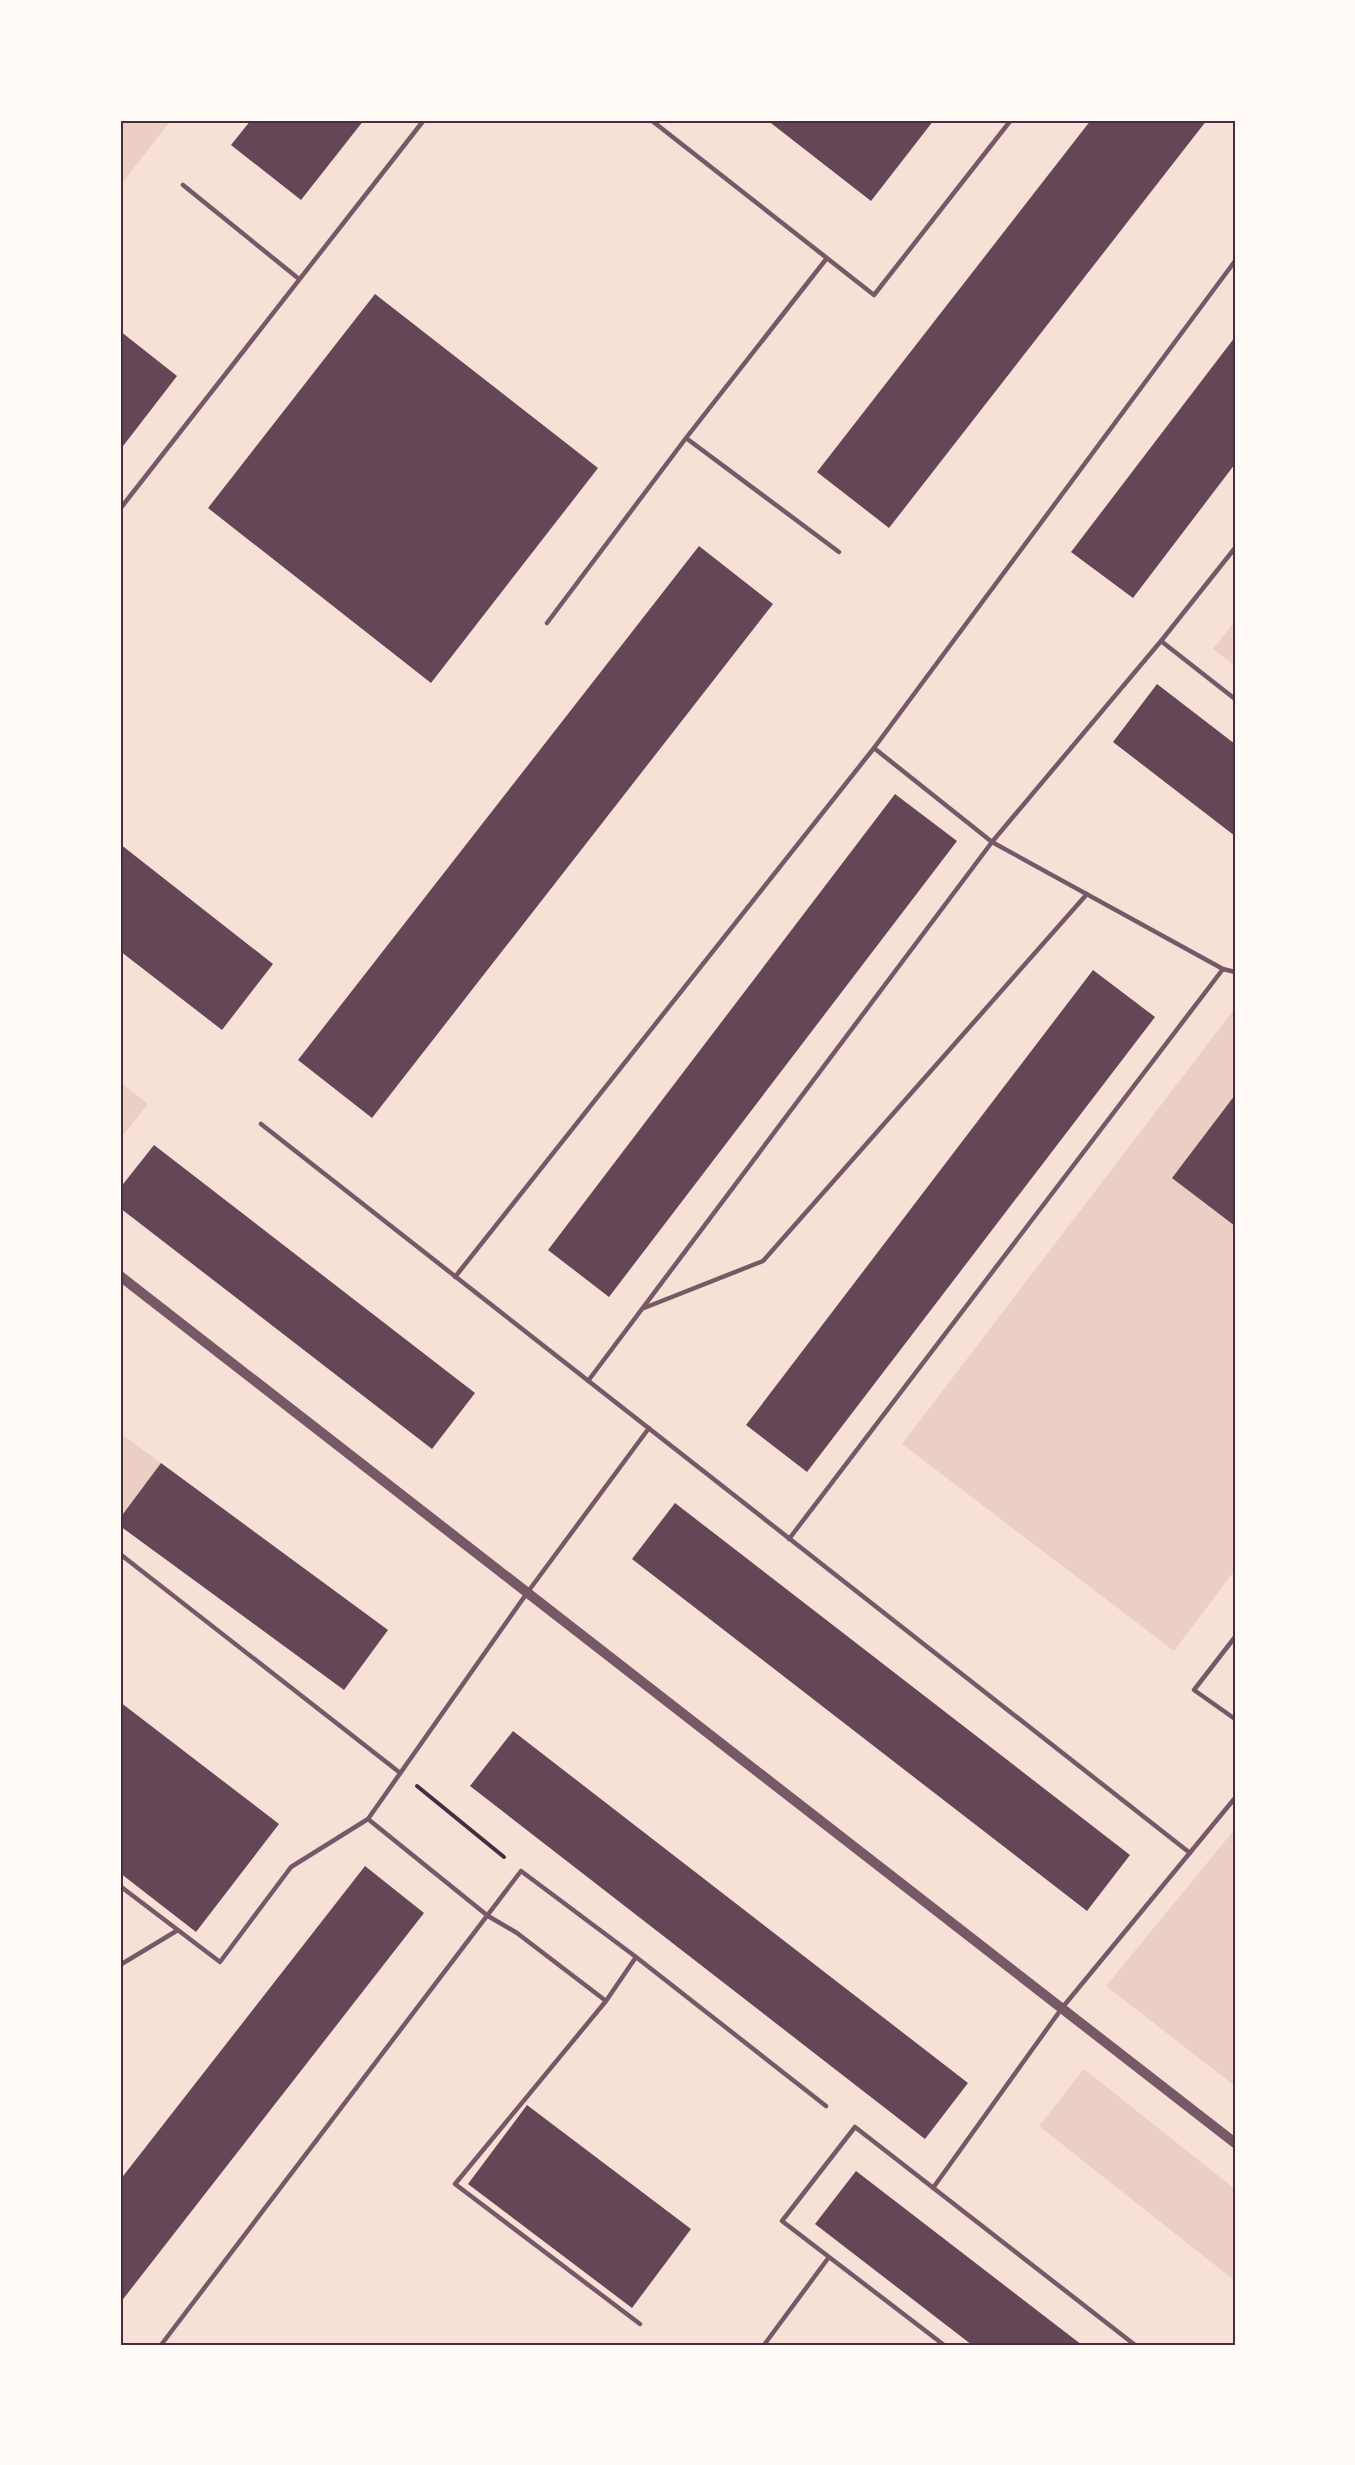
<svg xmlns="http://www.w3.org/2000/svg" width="1355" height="2465" font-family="Arial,sans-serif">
<rect width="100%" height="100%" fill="#f7e1d7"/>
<path fill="#ebcfc5" d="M120 120H171L120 186Z
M1235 621V666L1213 649Z
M1235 1008V1570L1174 1651 902 1444Z
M120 1082 148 1104 120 1139Z
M120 1433 161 1463 120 1518Z
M1235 1829V2086L1106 1986Z
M1084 2069 1235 2189V2281L1039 2126Z"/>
<path fill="#644757" d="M251 120H364L301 200 231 145Z
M767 120H934L871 201Z
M1091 120H1207L889 528 817 472Z
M375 294 598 468 431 683 208 508Z
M120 331 177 376 120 450Z
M1235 337V464L1133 598 1071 552Z
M699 546 773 604 372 1118 298 1060Z
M1157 684 1235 744V836L1113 742Z
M895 794 957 841 609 1297 548 1250Z
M120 844 273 964 222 1030 120 951Z
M1093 970 1155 1017 807 1472 746 1425Z
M1235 1095V1226L1172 1178Z
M154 1145 475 1393 432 1449 120 1208V1188Z
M161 1463 388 1630 344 1690 120 1526V1518Z
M675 1503 1130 1855 1087 1911 632 1559Z
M120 1702 279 1824 196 1932 120 1873Z
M513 1731 968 2083 925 2139 470 1786Z
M365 1866 424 1913 120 2303V2180Z
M527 2105 691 2229 632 2308 468 2184Z
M856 2171 1082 2345H972L815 2224Z"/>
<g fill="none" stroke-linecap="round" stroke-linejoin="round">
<path stroke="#4a2c40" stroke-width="4" d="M417 1786 504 1857"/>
<path stroke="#755966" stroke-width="4.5" d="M651 120 874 295 1011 120
M183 185 299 279
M686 438 839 552
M120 509 424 120
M547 623 686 438 827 258
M1161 641 1235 699
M874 748 992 842 1223 969 1235 972
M261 1124 1190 1853
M455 1277 874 748 1235 261
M644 1308 763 1261 1087 894
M588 1381 992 842 1161 641 1235 548
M789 1539 1223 969
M120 1554 399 1772
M1235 1637 1194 1690 1235 1719
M120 1886 220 1962 291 1867 368 1819
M636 1957 606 2001 455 2184 640 2324
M120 1965 178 1930
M606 2001 517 1933 488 1916 368 1819 527 1593 649 1428
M933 2188 1062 2008 1235 1798
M161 2345 521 1871 636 1957 826 2106
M764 2345 829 2257
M944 2345 782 2221 855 2127 1135 2345"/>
<path stroke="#755966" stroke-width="10" d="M120 1276 1235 2143"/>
</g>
<rect width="1355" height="2465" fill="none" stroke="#fffaf5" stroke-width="243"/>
<rect x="122" y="122" width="1112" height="2222" fill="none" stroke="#4a2c40" stroke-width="2"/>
</svg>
